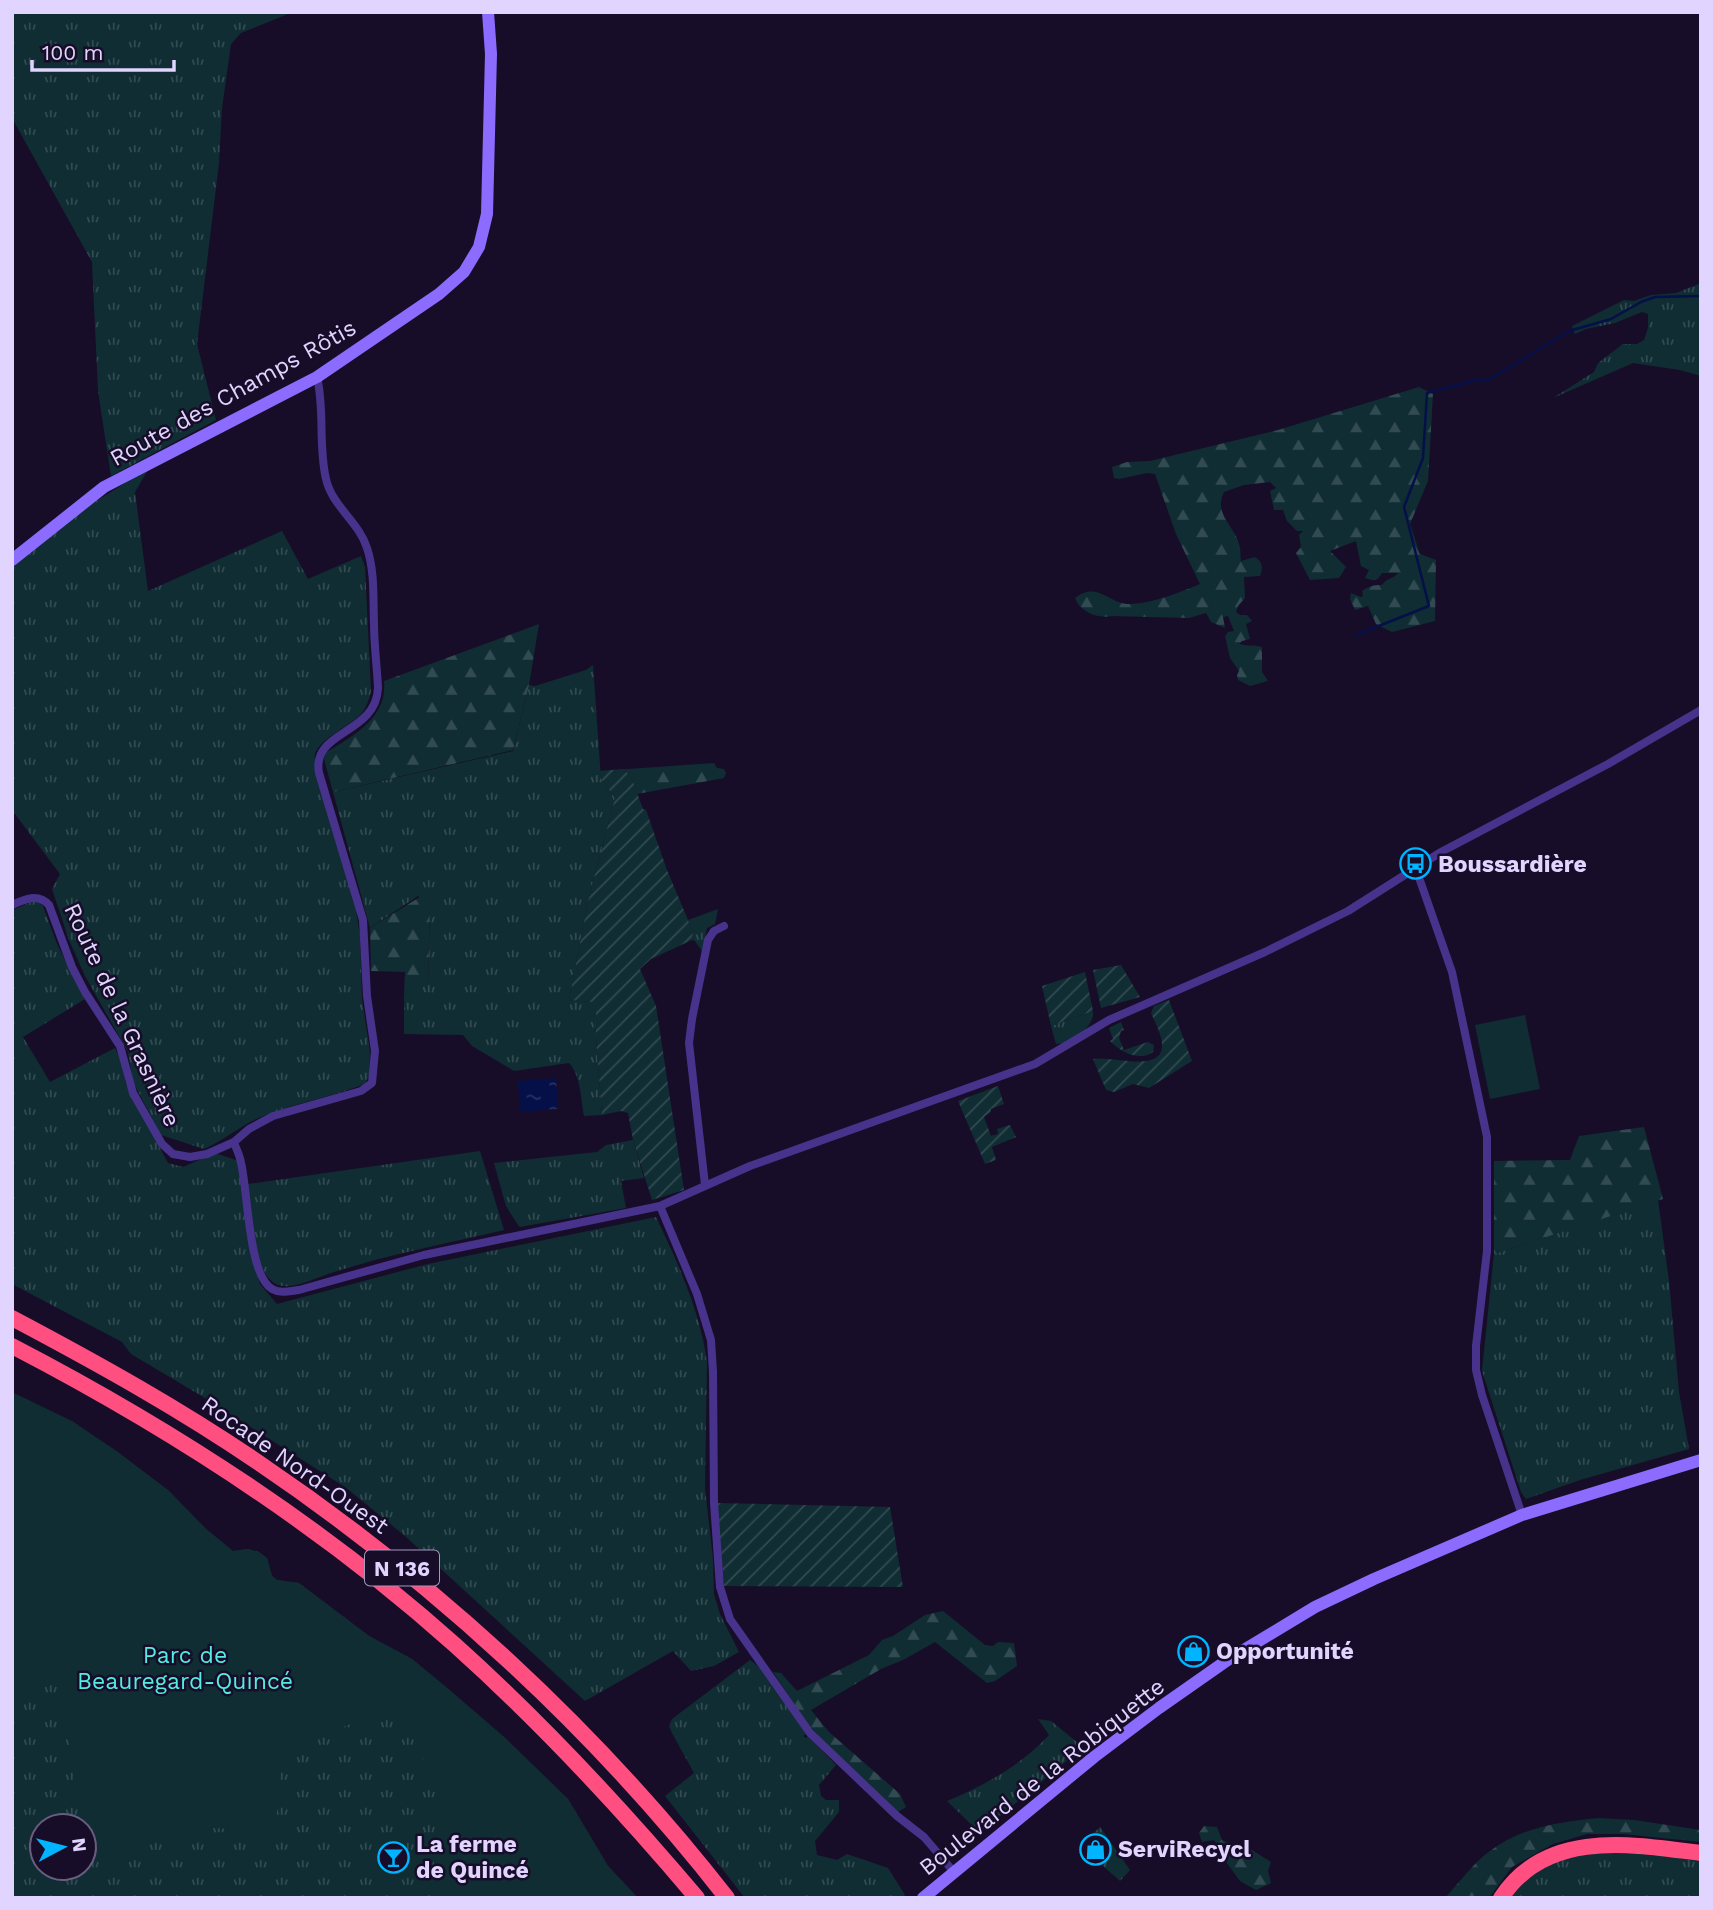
<svg xmlns="http://www.w3.org/2000/svg" width="1713" height="1910" font-family="'Work Sans',sans-serif">
<defs>
<pattern id="grass-tufts" width="24" height="20" patternUnits="userSpaceOnUse" patternTransform="scale(1.75)"><rect width="24" height="20" fill="#0f2d33"/><path d="M3 7l-1-3M5 7V3M7 7l1-3M15 17l-1-3M17 17v-4M19 17l1-3" fill="none" stroke="#324b52"/></pattern>
<pattern id="forest-firs" width="22" height="20" patternUnits="userSpaceOnUse" patternTransform="scale(1.75)"><rect width="22" height="20" fill="#0f2d33"/><path d="M5 1l3.5 6h-7zM16 11l3.5 6h-7z" fill="#324b52"/></pattern>
<pattern id="garden-furrows" width="10" height="10" patternUnits="userSpaceOnUse" patternTransform="scale(1.75)"><rect width="10" height="10" fill="#0f2d33"/><path d="M-1 1l2-2M0 10L10 0M9 11l2-2" fill="none" stroke="#324b52"/></pattern>
<pattern id="water-ripples" width="26" height="14" patternUnits="userSpaceOnUse" patternTransform="scale(1.75)"><rect width="26" height="14" fill="#051049"/><path d="M2 4q2-2 4 0t4 0M15 11q2-2 4 0t4 0" fill="none" stroke="#293264"/></pattern>
</defs>
<rect width="100%" height="100%" fill="#170d28"/>
<path fill="url(#grass-tufts)" fill-rule="evenodd" d="M12 12H293L241 33 231 44 222 108 219 163 197 344 216 420 111 476 98 391 92 262 12 118Z
M1701 283V376L1680 370 1633 363 1553 398 1594 372 1598 363 1623 344H1637L1644 340 1648 328V314L1642 312 1615 323 1586 329 1575 334 1572 326 1624 300 1634 301 1651 295 1676 293Z
M149 468 135 492 148 591 282 531 308 579 361 556 365 567 371 692C369 699 367 706 362 713 352 725 319 739 315 754 314 759 316 766 316 772L356 910 360 936 362 999 370 1052 369 1076 365 1084C331 1097 295 1103 261 1117 241 1125 224 1140 204 1149L161 1135 133 1082 128 1052 85 976 69 940 52 889 60 874 12 810V566L87 507Z
M593 665 601 779 615 798 588 901 569 1000 592 1002 595 1003 597 1010 596 1039 602 1115 584 1116C581 1100 581 1076 569 1063L514 1071 472 1046 463 1035 404 1034V994L428 982 430 907 418 896 370 928 333 792 513 751 529 685 535 686 586 670Z
M37 900 43 906 57 944 85 999 23 1037 50 1082 115 1048 120 1058 126 1084 168 1163 183 1167 215 1153 239 1161 250 1252 260 1284 277 1304 428 1264 656 1217C678 1263 700 1311 707 1362L705 1488 713 1559 714 1594 720 1614 739 1652 714 1666 691 1671 673 1651 585 1701 405 1536 345 1487 205 1398 131 1354 122 1342 12 1284V910Z
M718 909 715 924 707 928 702 951 695 941 692 940 693 932 688 920Z
M1093 1011C1095 1027 1071 1044 1056 1044L1051 1026Z
M633 1140 644 1178 621 1181 626 1208 520 1227 518 1225 506 1206 494 1163 597 1152 606 1145Z
M480 1151 504 1230C445 1244 385 1255 328 1274 313 1279 291 1291 276 1284 253 1273 250 1207 248 1184Z
M1658 1200 1669 1281 1679 1392 1689 1449 1580 1480 1526 1499 1521 1492 1482 1371 1494 1254Z
M12 1407 72 1421 168 1490 206 1529 233 1551 248 1549 259 1552 267 1558 272 1576 277 1580 299 1583 369 1636 412 1659 446 1687 503 1736 568 1799 608 1866 638 1898H12ZM42 1826H84V1868H42Z
M750 1660C775 1678 789 1709 806 1734L803 1736 806 1738 808 1736 836 1765 819 1785 821 1796 826 1800H839V1812L815 1841 817 1855 837 1860 847 1854 888 1868 905 1895 902 1898H745L665 1796 694 1773 672 1733 669 1726 672 1719Z
M1038 1719 1051 1721 1083 1747 980 1833 947 1801C983 1786 1022 1765 1049 1735Z
M1100 1827 1130 1870 1120 1881 1095 1859 1106 1848 1096 1838 1087 1847 1083 1843Z
M1616 1850 1701 1859V1898H1510C1543 1856 1568 1857 1616 1850Z"/>
<path fill="url(#forest-firs)" d="M1419 387 1433 394 1428 481 1410 524 1420 554 1436 560 1435 621 1392 632 1376 624 1368 606 1355 610 1350 599 1351 593 1361 597 1363 596 1362 591C1369 586 1373 585 1382 585 1386 578 1394 579 1398 573H1382C1377 582 1374 581 1365 578L1369 570 1361 566 1356 541 1330 551 1346 567 1339 578 1310 580 1296 553 1301 547 1299 535 1303 531H1297L1287 521 1283 510H1274L1270 491 1276 488 1270 482 1244 485 1224 492C1213 514 1234 525 1239 544 1241 549 1240 556 1241 561L1255 557C1263 562 1263 568 1260 576L1244 577 1245 598 1238 606 1236 612 1240 615H1247L1252 621 1246 624 1250 639 1242 641 1239 644C1248 647 1254 644 1262 647V672L1268 681 1250 686 1238 680 1237 675 1239 671 1230 658 1225 636 1228 632 1234 631 1228 616 1223 617 1225 628 1211 622 1206 613 1189 618 1112 616C1098 619 1080 612 1075 598 1099 580 1108 605 1131 604 1154 603 1178 593 1200 584L1176 534 1155 474 1147 473 1119 479 1114 478 1112 467 1127 462 1150 461 1278 430Z
M539 624 529 685 513 750 333 792 324 759 325 753C353 736 388 718 384 681Z
M714 763 717 768 724 769 726 773 724 778 637 794 632 780 601 779 600 771Z
M423 895 428 897 430 907 428 983 404 994 405 972 371 971 370 928Z
M1644 1127 1663 1199 1494 1254V1161L1570 1160 1579 1136Z
M943 1611 985 1645 993 1646 998 1642 1014 1643 1017 1666 995 1681 987 1683 935 1642 905 1659 881 1669 811 1710 829 1732 900 1794 906 1807 898 1812 840 1760 806 1722 773 1672 781 1673 797 1691 869 1655 882 1640 893 1636 925 1615Z
M1598 1818 1634 1820 1701 1830V1842L1623 1834H1587L1553 1844 1512 1867 1489 1898H1445C1459 1883 1473 1863 1490 1851 1522 1827 1560 1822 1598 1818Z
M1204 1826 1217 1827 1222 1840 1229 1843 1244 1845 1271 1862 1268 1871 1271 1883 1256 1890 1240 1881 1224 1859 1227 1850 1220 1848 1214 1840 1202 1842 1199 1833Z"/>
<path fill="#0f2d33" d="M1525 1015 1540 1089 1490 1099 1475 1025Z
M12 1392 72 1421 118 1452 168 1490 206 1529 233 1551 248 1549 259 1552 267 1558 272 1576 277 1580 299 1583 369 1636 412 1659 446 1687 503 1736 568 1799 608 1866 638 1898H452L435 1869 432 1852 441 1791 434 1775 426 1774C422 1749 417 1722 395 1707L343 1727 299 1739 283 1749 275 1831 248 1837 240 1842 238 1829 212 1828 87 1860 84 1826H82L59 1682 12 1695V1539L20 1527 12 1522Z"/>
<path fill="url(#garden-furrows)" d="M624 769 632 779 643 809 646 810 667 870 693 932 692 940 651 959 640 969 656 1006 684 1190 652 1200 633 1140 628 1113 621 1111 602 1115 596 1039V1007L592 1002 569 1000 588 901 615 798 601 779 600 771Z
M1121 965 1140 997 1101 1008 1093 970Z
M1085 972 1093 1011 1051 1026 1042 986Z
M1169 1000 1192 1061 1149 1088 1133 1084 1114 1092 1106 1090 1093 1059C1110 1055 1163 1074 1162 1045 1162 1035 1155 1022 1151 1013L1154 1006Z
M1121 1022 1124 1030 1121 1031 1119 1038 1124 1050 1148 1042 1154 1045 1153 1052C1139 1062 1121 1052 1110 1041L1113 1039 1109 1028Z
M998 1086 1004 1104 991 1109V1112L984 1117 991 1136 998 1134 997 1129 1010 1125 1016 1137 992 1147 996 1160 985 1164 958 1101Z
M717 1503 890 1507 903 1587 724 1586Z"/>
<path fill="url(#water-ripples)" d="M556 1078 558 1109 520 1112 518 1081Z"/>
<g fill="none" stroke-linecap="round" stroke-linejoin="round">
<path stroke="#051049" stroke-width="2.5" d="M1356 635 1429 606 1404 507 1423 458 1427 393 1481 379 1487 381 1569 331 1611 319 1641 302 1655 297 1701 296"/>
<path stroke="#48338c" stroke-width="8" d="M1416 869 1452 972 1487 1137V1251L1476 1346V1370L1482 1395 1522 1515
M12 905C25 899 38 893 49 905L72 967 85 992 120 1046 133 1093 162 1144 173 1154 190 1157 207 1154 234 1142 249 1129 273 1116 361 1091 372 1083 375 1051 367 996 363 920 319 773C311 730 376 735 378 688 377 666 374 645 374 623 373 598 375 572 367 548 359 522 332 506 326 479 318 445 325 410 317 377
M234 1142C236 1149 240 1155 241 1163 248 1190 248 1275 272 1289 281 1294 290 1291 299 1290L424 1255 660 1206 750 1166 1035 1064 1109 1020 1265 952 1348 911 1441 852 1608 764 1701 710
M705 1185 689 1043 692 1019 708 940 714 931 724 926
M660 1206 697 1294 711 1340 713 1372 714 1503 720 1587 730 1619 810 1733 897 1816 924 1837 954 1872"/>
<path stroke="#8c6bff" stroke-width="12" d="M12 560 104 487 317 377 439 294 464 272 479 247 487 214 491 54 488 12
M923 1898 1094 1757 1159 1708 1229 1659 1315 1607 1374 1579 1522 1515 1701 1460"/>
<path stroke="#ff4f81" stroke-width="16" d="M12 1318C97 1363 180 1409 259 1463 435 1582 596 1730 727 1898
M12 1346C170 1428 322 1526 455 1645 542 1723 621 1808 697 1898
M1501 1898C1546 1829 1631 1844 1701 1853"/>
</g>
<defs>
<symbol id="bus-ring" viewBox="-11 -11 22 22"><circle r="9.5" fill="#170d28" stroke="#00b4ff" stroke-width="1.5"/><path d="M-5-6H5V4H4V6H2V4H-2V6H-4V4H-5ZM-3.5-4V0h7V-4ZM-3.5 1.2v1.5H-2V1.2ZM2 1.2v1.5H3.5V1.2Z" fill="#00b4ff"/></symbol>
<symbol id="shop-ring" viewBox="-11 -11 22 22"><circle r="9.5" fill="#170d28" stroke="#00b4ff" stroke-width="1.5"/><path d="M-5-2.5h2.3a2.7 3.5 0 0 1 5.4 0H5L5.5 6h-11ZM-1.5-2.5h3a1.5 2.3 0 0 0-3 0Z" fill="#00b4ff"/></symbol>
<symbol id="bar-ring" viewBox="-11 -11 22 22"><circle r="9.5" fill="#170d28" stroke="#00b4ff" stroke-width="1.5"/><path d="M-6-5H6L.8 .8V4.5H3.5V6h-7V4.5H-.8V.8Z" fill="#00b4ff"/></symbol>
</defs>
<g fill-rule="evenodd">
<use href="#bus-ring" x="1398" y="846" width="35" height="35"/>
<use href="#shop-ring" x="1176" y="1634" width="35" height="35"/>
<use href="#shop-ring" x="1078" y="1832" width="35" height="35"/>
<use href="#bar-ring" x="376" y="1840" width="35" height="35"/>
</g>
<g text-anchor="middle" dominant-baseline="central" stroke-width="5" stroke-linejoin="round" paint-order="stroke">
<rect fill="#170d28" stroke="#a498be" stroke-width="2" x="365" y="1550.5" width="74" height="35" rx="5"/>
<g font-size="21" font-weight="bold" fill="#e1d4ff">
<text x="402" y="1568">N 136</text>
</g>
<g font-size="23" fill="#e1d4ff" stroke="#170d28">
<text transform="translate(233 393) rotate(-29)">Route des Champs Rôtis</text>
<text transform="translate(122 1015) rotate(65)">Route de la Grasnière</text>
<text transform="translate(295 1465) rotate(35)">Rocade Nord-Ouest</text>
<text transform="translate(1042 1777) rotate(-38)">Boulevard de la Robiquette</text>
</g>
<g font-size="23" font-weight="bold" fill="#e1d4ff" stroke="#170d28" text-anchor="start">
<text x="1438" y="864">Boussardière</text>
<text x="1216" y="1651">Opportunité</text>
<text x="416" y="1844">La ferme<tspan x="416" dy="26">de Quincé</tspan></text>
<text x="1118" y="1849">ServiRecycl</text>
</g>
<g font-size="23" fill="#53ece4" stroke="#170d28">
<text x="185" y="1655">Parc de<tspan x="185" dy="26">Beauregard-Quincé</tspan></text>
</g>
</g>
<rect width="1713" height="1910" fill="none" stroke="#e1d4ff" stroke-width="28"/>
<g transform="translate(63 1847) rotate(83)"><circle r="33" fill="#170d28" stroke="#685d7e" stroke-width="2"/>
<path d="M0-5L12 26L0 18L-12 26Z" fill="#00b4ff"/>
<text y="-10" font-size="19" font-weight="bold" text-anchor="middle" fill="#e1d4ff">N</text>
</g>
<path d="M32 60v10h142v-10" fill="none" stroke="#e1d4ff" stroke-width="3.5"/>
<text x="42" y="60" font-size="21" fill="#e1d4ff" stroke="#170d28" stroke-width="5" paint-order="stroke">100 m</text>
</svg>
